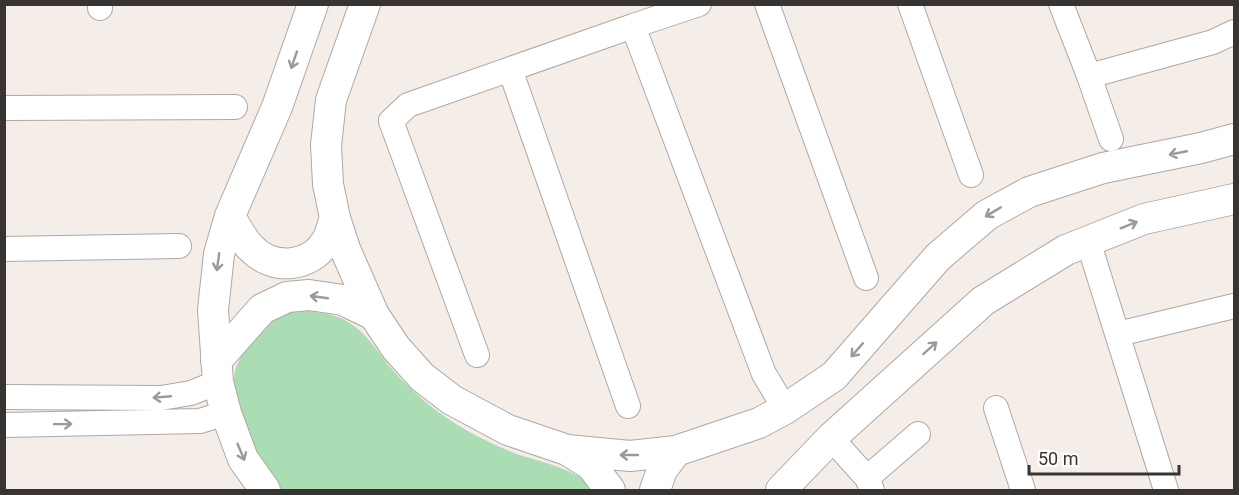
<svg xmlns="http://www.w3.org/2000/svg" width="1239" height="495" font-family="Roboto,sans-serif">
<rect width="100%" height="100%" fill="#f4ede8"/>
<path fill="#aaddb3" d="M302 310C314 312 327 313 338 317 362 326 375 348 390 367 408 388 432 409 456 424 475 436 496 446 517 454 543 463 576 468 594 490H276L255 456 233 390 235 370 242 353 264 326 277 317 292 312Z"/>
<g fill="none" stroke-linecap="round" stroke-linejoin="round">
<defs>
<path id="minor" d="M100 4V8
M767 4 866 278
M910 4 971 175
M1061 4 1089 76 1111 139
M633 26 699 4
M510 69 628 406
M1089 76 1213 42 1234 32
M4 108 235 107
M1088 241 1166 490
M4 249 179 246
M1118 334 1234 306
M477 355 391 121 408 105 633 26 764 374 785 409
M4 397 161 398 191 393 218 382
M996 408 1023 490
M4 425 200 421 226 413
M831 438 867 478 872 490
M867 478 918 434"/>
<path id="tertiary" d="M365 4 331 100 326 145 328 184 335 218 345 249 374 315 396 348 422 377 452 400 508 430 567 450 630 456 676 451 759 423 785 409 834 376 938 257 987 215 1029 192 1103 168 1201 148 1234 139
M230 216C236 227 242 239 251 248 273 271 311 268 327 240 331 233 332 225 335 218
M216 361 262 309 287 297 309 295 343 300 374 315
M567 450 591 465 610 490
M265 490 243 459 226 413 218 382 213 310 219 254 230 216 277 107 313 4
M655 490 662 470 676 451
M781 490 831 438 983 301 1066 250 1144 219 1234 199"/>
</defs>
<use href="#minor" stroke="#afa8a3" stroke-width="26"/>
<use href="#tertiary" stroke="#afa8a3" stroke-width="32"/>
<use href="#minor" stroke="#fff" stroke-width="24"/>
<use href="#tertiary" stroke="#fff" stroke-width="30"/>
</g>
<defs><path id="oneway-shaft" d="M-6 0H5M1.5-3L5.5 0L1.5 3" fill="none" stroke-width="1.6" stroke-linecap="round" stroke-linejoin="round" transform="scale(1.5)"/></defs>
<g stroke="#9b9a98">
<use href="#oneway-shaft" transform="translate(294 60) rotate(109)"/>
<use href="#oneway-shaft" transform="translate(1178 153) rotate(169)"/>
<use href="#oneway-shaft" transform="translate(993 212) rotate(149)"/>
<use href="#oneway-shaft" transform="translate(1129 225) rotate(-22)"/>
<use href="#oneway-shaft" transform="translate(218 262) rotate(98)"/>
<use href="#oneway-shaft" transform="translate(319 297) rotate(-172)"/>
<use href="#oneway-shaft" transform="translate(930 348) rotate(-42)"/>
<use href="#oneway-shaft" transform="translate(857 350) rotate(131)"/>
<use href="#oneway-shaft" transform="translate(162 397) rotate(175)"/>
<use href="#oneway-shaft" transform="translate(63 424) rotate(-1)"/>
<use href="#oneway-shaft" transform="translate(241 452) rotate(67)"/>
<use href="#oneway-shaft" transform="translate(629 455) rotate(-180)"/>
</g>
<rect width="1239" height="495" fill="none" stroke="#373432" stroke-width="12"/>
<path d="M1029 465v9h150v-9" fill="none" stroke="#373432" stroke-width="3"/>
<text x="1038" y="465" font-size="18" fill="#373432" stroke="#ffffff" stroke-width="4.5" paint-order="stroke">50 m</text>
</svg>
